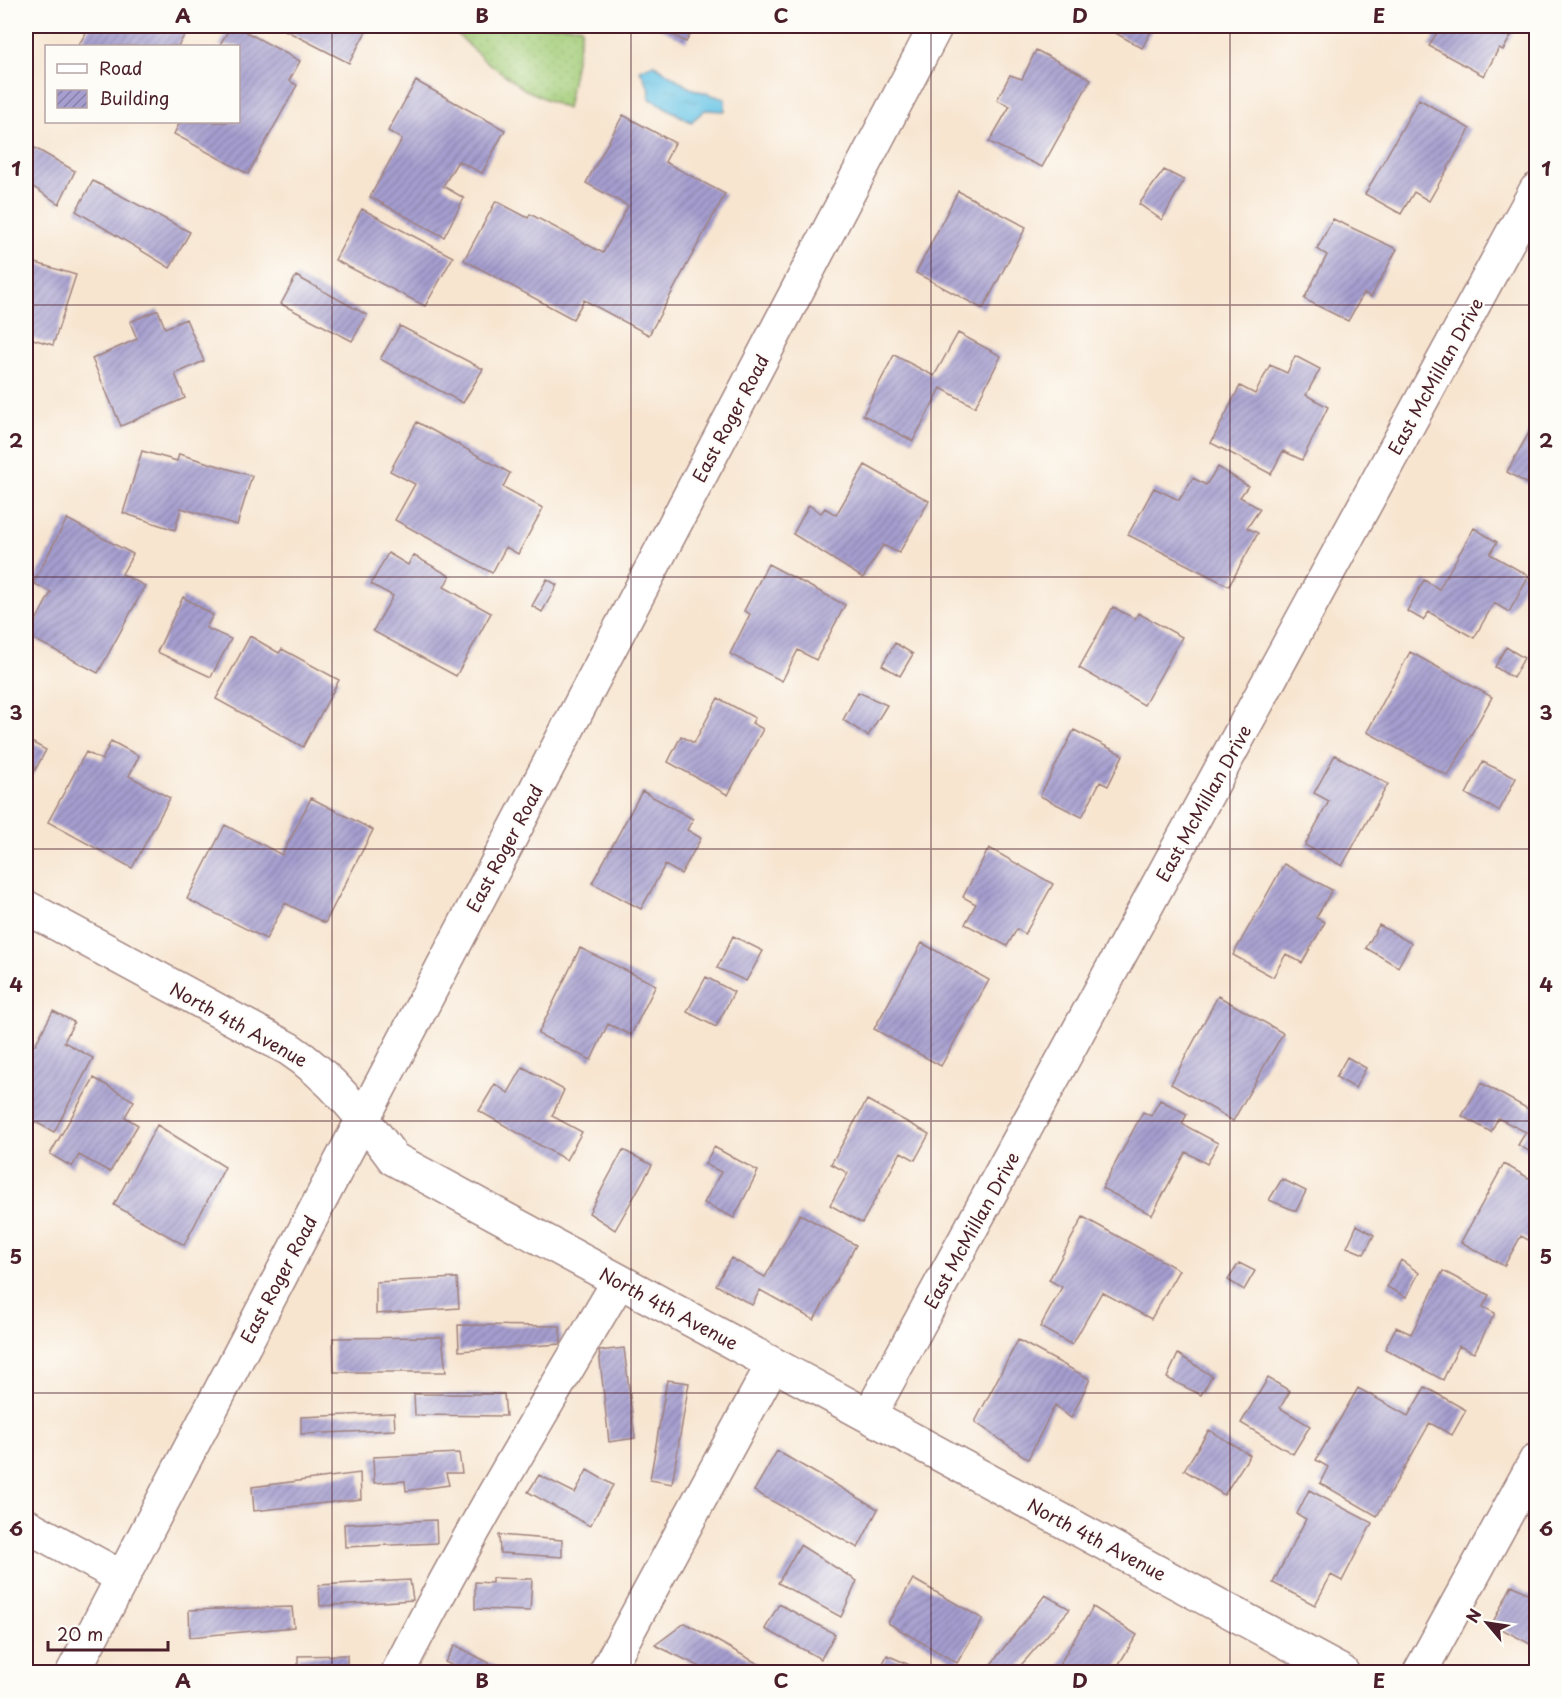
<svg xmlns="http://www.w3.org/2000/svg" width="1562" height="1698" font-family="'Playpen Sans',sans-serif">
<defs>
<pattern id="grass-dots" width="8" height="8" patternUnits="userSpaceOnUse" patternTransform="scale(1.5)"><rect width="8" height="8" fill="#a2cc77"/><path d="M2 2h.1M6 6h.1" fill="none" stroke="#8daf67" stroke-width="1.8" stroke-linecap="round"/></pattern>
<pattern id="water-ripples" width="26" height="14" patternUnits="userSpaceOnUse" patternTransform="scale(1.5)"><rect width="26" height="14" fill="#68c4e6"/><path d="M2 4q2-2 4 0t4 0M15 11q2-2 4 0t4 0" fill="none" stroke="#5ca8c5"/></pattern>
<pattern id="building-hatch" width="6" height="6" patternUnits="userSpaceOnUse" patternTransform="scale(1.5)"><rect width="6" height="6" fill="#a59ecf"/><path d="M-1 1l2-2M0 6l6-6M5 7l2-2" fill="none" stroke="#8880a8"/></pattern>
</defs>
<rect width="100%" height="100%" fill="#fdfcf7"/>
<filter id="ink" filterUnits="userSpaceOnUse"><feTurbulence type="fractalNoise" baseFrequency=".0167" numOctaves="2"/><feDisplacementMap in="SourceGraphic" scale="12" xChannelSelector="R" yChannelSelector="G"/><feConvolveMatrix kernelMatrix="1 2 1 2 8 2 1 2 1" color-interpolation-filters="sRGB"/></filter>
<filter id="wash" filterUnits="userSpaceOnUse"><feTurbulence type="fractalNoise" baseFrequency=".008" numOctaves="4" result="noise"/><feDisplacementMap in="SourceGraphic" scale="24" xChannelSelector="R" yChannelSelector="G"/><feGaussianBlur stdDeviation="1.35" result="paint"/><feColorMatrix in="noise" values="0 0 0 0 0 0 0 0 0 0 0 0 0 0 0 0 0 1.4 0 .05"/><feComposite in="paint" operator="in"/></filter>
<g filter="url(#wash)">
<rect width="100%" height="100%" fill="#f7e5d0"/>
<path fill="url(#grass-dots)" stroke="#767651" stroke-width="1.5" d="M449 26H580L582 28 567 109 524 89 483 59Z"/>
<path fill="url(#water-ripples)" stroke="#597288" stroke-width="1.5" d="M653 64 690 88 725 99V111L705 110 691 122 649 98 650 90 640 70Z"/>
<g id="blocks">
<path fill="url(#building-hatch)" d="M90 26H190L178 46H78Z
M231 26H235L300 61 289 81 297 85 248 174 174 134 180 122H238V46H219Z
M277 26H369L349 63Z
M656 26H695L686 42Z
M1103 26H1144L1152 30 1142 48Z
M1441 26H1517L1503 50 1499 48 1484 76 1429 46Z
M1036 50 1091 79 1042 167 989 142 1010 106 997 100 1010 75 1022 79Z
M416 81 505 130 482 173 458 161 443 186 464 198 444 237 370 197 402 139 388 131Z
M1419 99 1470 129 1429 201 1414 192 1401 214 1365 194Z
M623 115 675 143 665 162 725 194 649 335 584 300 573 319 464 260 496 201 528 218 530 214 603 253 628 206 586 183Z
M26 143 75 171 59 204 26 182Z
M1164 170 1184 180 1162 220 1139 204Z
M93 181 190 232 170 268 76 211Z
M958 191 1026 227 983 309 916 273Z
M362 209 453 257 425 306 335 260Z
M1333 219 1397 249 1371 297 1364 293 1348 321 1304 299 1327 255 1317 249Z
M26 260 76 275 53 345 26 337Z
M296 276 367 315 352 341 281 304Z
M158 310 165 328 186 319 204 361 175 374 185 398 121 426 92 359 137 339 130 322Z
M400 326 483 369 463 403 380 359Z
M958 333 1001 356 975 407 941 388 913 441 863 415 894 355 934 376Z
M1295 356 1320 369 1306 395 1328 407 1302 460 1283 451 1271 474 1211 443 1240 386 1255 394 1270 365 1287 373Z
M1536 420V489L1507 472Z
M417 422 510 473 503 487 543 508 518 554 506 547 492 573 395 520 415 484 390 471Z
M142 451 177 461 179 454 252 476 237 525 181 508 175 530 123 513Z
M865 465 929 501 899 553 883 545 863 578 793 534 809 505 821 513 825 508 836 515Z
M1218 467 1248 486 1240 497 1260 509 1247 528 1258 533 1229 586 1128 535 1154 488 1179 500 1193 478 1206 485Z
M67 519 133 554 122 574 145 586 98 673 28 636 51 592 33 583Z
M1474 528 1497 542 1490 554 1529 576 1509 612 1494 603 1474 638 1429 612 1423 620 1407 611 1424 580 1439 589Z
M388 553 408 565 413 555 450 576 444 587 491 613 456 676 373 631 393 596 371 584Z
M768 564 845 605 816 660 798 650 782 681 730 654 750 614 744 611Z
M547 579 557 585 542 612 532 606Z
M183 597 213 615 206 628 231 639 211 677 157 652Z
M1113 607 1135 619 1138 613 1182 637 1144 705 1079 668Z
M250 636 279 653 282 649 339 680 303 747 216 699Z
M895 643 913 654 900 676 882 665Z
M1506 647 1524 658 1513 678 1495 667Z
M1410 652 1492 697 1448 776 1367 732Z
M858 692 887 705 868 736 843 720Z
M718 698 755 718 752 723 763 729 728 795 668 762 681 736 694 743Z
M1074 730 1123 755 1108 786 1100 782 1082 817 1040 796Z
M26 739 46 750 26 787Z
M111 741 139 756 129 776 170 798 132 868 48 822 86 752 102 760Z
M1335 755 1388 784 1342 866 1305 845 1329 801 1314 793Z
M1483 762 1516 778 1499 811 1466 794Z
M642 791 693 819 687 830 701 838 681 874 665 865 641 909 592 883Z
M311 798 373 830 325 923 285 903 266 939 187 899 225 825 282 855Z
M989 848 1053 884 1025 934 1017 929 1007 946 965 924 976 904 963 897Z
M1284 864 1332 890 1316 918 1325 922 1302 963 1286 954 1273 977 1233 955Z
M1379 925 1411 943 1398 967 1366 948Z
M733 936 763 951 746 981 717 968Z
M922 943 989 980 941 1066 874 1029Z
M580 948 656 985 631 1035 608 1024 591 1060 538 1034Z
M706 977 734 992 716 1027 687 1012Z
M1218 996 1283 1033 1233 1121 1171 1084Z
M53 1011 74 1022 64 1042 93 1058 54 1132 26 1117V1040L35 1045Z
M1347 1057 1366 1068 1355 1088 1336 1077Z
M523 1067 564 1090 552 1116 582 1132 566 1160 479 1111 495 1084 508 1093Z
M94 1078 134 1101 125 1117 138 1125 110 1172 79 1155 72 1167 50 1154Z
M1481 1083 1530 1110 1536 1098V1155L1518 1145 1526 1132 1498 1118 1491 1132 1462 1116Z
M867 1100 929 1134 915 1160 901 1152 862 1223 830 1205 848 1173 831 1164Z
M1160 1100 1187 1114 1182 1124 1218 1143 1207 1164 1186 1152 1152 1215 1102 1188 1143 1112 1151 1116Z
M157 1125 225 1167 184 1245 114 1205Z
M714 1147 758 1171 734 1218 704 1203 721 1172 705 1164Z
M623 1150 652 1165 615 1230 589 1213Z
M1504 1164 1536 1182V1237L1534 1243 1521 1236 1504 1266 1461 1242Z
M1282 1179 1306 1191 1296 1211 1269 1200Z
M800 1214 856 1245 814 1320 760 1290 752 1305 716 1285 731 1258 765 1277Z
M1083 1217 1179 1270 1151 1319 1102 1292 1072 1345 1040 1327 1062 1287 1049 1280Z
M1357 1225 1374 1235 1364 1254 1347 1247Z
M1401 1260 1419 1273 1406 1297 1387 1287Z
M1239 1263 1255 1271 1244 1290 1228 1280Z
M1443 1271 1489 1295 1483 1307 1495 1313 1474 1353 1459 1346 1443 1380 1385 1349 1396 1327 1411 1334Z
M457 1278 459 1308 376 1314V1282Z
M458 1325 560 1326 561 1344 459 1351Z
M442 1337 446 1372H334L333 1338Z
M1018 1340 1090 1379 1071 1418 1055 1405 1028 1459 975 1422Z
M624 1348 635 1438 609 1442 599 1351Z
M1178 1354 1212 1376 1201 1395 1167 1378Z
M1268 1378 1290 1391 1280 1408 1310 1426 1293 1454 1241 1423Z
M667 1380 689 1383 672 1484 650 1480Z
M1425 1387 1466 1410 1452 1435 1430 1423 1377 1516 1320 1483 1328 1467 1316 1460 1358 1388 1408 1416Z
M414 1394H504L506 1416 415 1415Z
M394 1413 395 1430 301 1434V1417Z
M1209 1430 1250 1455 1224 1495 1184 1470Z
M777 1451 878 1509 858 1548 754 1491Z
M459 1453 462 1473H446L449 1485 406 1491 405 1481 374 1483 373 1457Z
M587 1470 613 1485 590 1526 528 1492 539 1475 575 1493Z
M360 1473 361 1499 254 1511 252 1487Z
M1309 1490 1372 1523 1342 1581 1331 1575 1315 1605 1273 1583 1306 1519 1297 1514Z
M436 1520 437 1543 345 1547 344 1524Z
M499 1535 562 1540V1557L500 1553Z
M800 1545 857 1581 841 1617 778 1583Z
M492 1578 532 1579 530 1611 475 1609V1582L492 1583Z
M913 1579 983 1619 957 1663 888 1623Z
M410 1580 413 1600 320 1606 319 1585Z
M1512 1585 1536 1598V1636L1532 1645 1492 1624Z
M1045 1595 1070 1609 1015 1672H985Z
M779 1604 835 1634 821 1659 765 1629Z
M292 1607 294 1627 190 1637 189 1610Z
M1093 1607 1137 1635 1114 1672H1055Z
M685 1623 764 1667 761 1672H711L655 1645Z
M455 1645 506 1672H465L445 1662Z
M347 1655V1672H298V1656Z
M887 1655 925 1672H879Z"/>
</g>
</g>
<g filter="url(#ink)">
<use href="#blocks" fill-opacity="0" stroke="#a0827e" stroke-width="1.5"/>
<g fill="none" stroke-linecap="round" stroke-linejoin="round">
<defs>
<path id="minor" d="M26 907 289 1049C332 1077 364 1119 394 1159L1342 1672
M869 1416 1536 190
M26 1525 123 1578
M73 1672 936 26
M398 1672C465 1539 543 1410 619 1281
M606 1672 773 1364
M1420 1672 1536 1460"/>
</defs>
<use href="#minor" stroke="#a0827e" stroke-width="36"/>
<use href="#minor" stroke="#fff" stroke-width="33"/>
</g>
</g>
<path fill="none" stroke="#4a1f2b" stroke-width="1.5" stroke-opacity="0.55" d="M332 26V1672M631 26V1672M931 26V1672M1230 26V1672M26 305H1536M26 577H1536M26 849H1536M26 1121H1536M26 1393H1536"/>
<g text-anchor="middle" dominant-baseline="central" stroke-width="4.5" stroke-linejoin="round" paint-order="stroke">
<g font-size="18" fill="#4a1f2b" stroke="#fdfcf7">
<text transform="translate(1435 376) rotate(-61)">East McMillan Drive</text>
<text transform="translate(730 418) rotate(-62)">East Roger Road</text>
<text transform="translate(1203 803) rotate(-61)">East McMillan Drive</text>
<text transform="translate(504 848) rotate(-62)">East Roger Road</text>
<text transform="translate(239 1024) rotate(29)">North 4th Avenue</text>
<text transform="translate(971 1230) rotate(-61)">East McMillan Drive</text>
<text transform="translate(278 1279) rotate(-62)">East Roger Road</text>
<text transform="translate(669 1308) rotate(28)">North 4th Avenue</text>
<text transform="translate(1097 1539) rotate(28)">North 4th Avenue</text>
</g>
</g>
<rect width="1562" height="1698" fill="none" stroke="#fdfcf7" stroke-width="66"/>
<rect x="45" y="45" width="195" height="78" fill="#fdfcf7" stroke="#b5a4a5" stroke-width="1.5"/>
<rect x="57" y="64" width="30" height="9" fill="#ffffff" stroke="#b5a4a5" stroke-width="1.5"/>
<text x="99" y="75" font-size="18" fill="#4a1f2b">Road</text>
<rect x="57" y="90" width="30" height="18" fill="url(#building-hatch)" stroke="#b5a4a5" stroke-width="1.5"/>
<text x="99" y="105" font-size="18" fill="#4a1f2b">Building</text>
<g transform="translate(1487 1623) rotate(299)" stroke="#fdfcf7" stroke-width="4.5" paint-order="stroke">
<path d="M0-4.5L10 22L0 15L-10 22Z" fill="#4a1f2b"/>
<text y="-9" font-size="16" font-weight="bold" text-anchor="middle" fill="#4a1f2b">N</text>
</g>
<path d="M48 1641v9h120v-9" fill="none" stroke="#4a1f2b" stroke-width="3"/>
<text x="57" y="1641" font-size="18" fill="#4a1f2b" stroke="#fdfcf7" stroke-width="4.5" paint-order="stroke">20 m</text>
<rect x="33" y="33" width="1496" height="1632" fill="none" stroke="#4a1f2b" stroke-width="2"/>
<g font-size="20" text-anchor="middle" font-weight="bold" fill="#4a1f2b">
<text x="183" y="23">A</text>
<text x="482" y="23">B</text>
<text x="781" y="23">C</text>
<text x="1080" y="23">D</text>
<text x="1379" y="23">E</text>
<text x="16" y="176">1</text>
<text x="1546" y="176">1</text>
<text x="16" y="448">2</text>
<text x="1546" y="448">2</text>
<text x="16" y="720">3</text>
<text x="1546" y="720">3</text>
<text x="16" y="992">4</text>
<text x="1546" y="992">4</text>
<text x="16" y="1264">5</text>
<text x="1546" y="1264">5</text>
<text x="16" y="1536">6</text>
<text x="1546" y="1536">6</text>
<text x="183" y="1688">A</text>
<text x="482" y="1688">B</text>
<text x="781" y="1688">C</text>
<text x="1080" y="1688">D</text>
<text x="1379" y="1688">E</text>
</g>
</svg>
